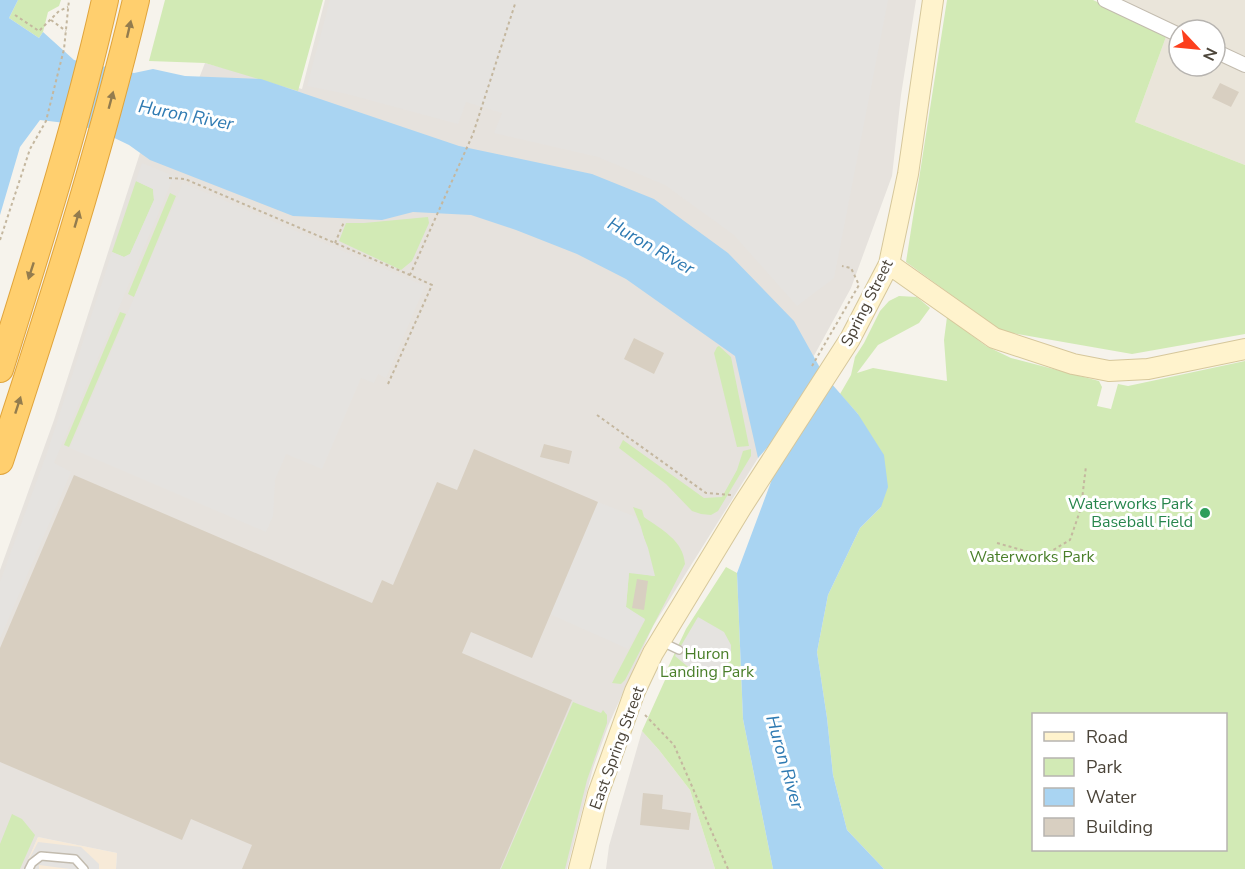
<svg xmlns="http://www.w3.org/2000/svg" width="1245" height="869" font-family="'Nunito Sans',sans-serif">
<rect width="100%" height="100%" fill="#f6f3ec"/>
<path fill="#eae5da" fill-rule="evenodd" d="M1122 0H1245V165L1135 122 1171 23ZM1179 30H1215V66H1179Z"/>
<path fill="#f7ead8" d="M38 837 117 853 116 869H24Z"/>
<path fill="#e6e2dd" d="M325 0H916L901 95 892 176 851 288 758 458 653 626 608 726 593 768 567 869H116L117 853 38 837 24 869H0V570L54 420 140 153 183 119 205 63 302 89Z
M642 731 659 750 690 790 715 869H606L609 846Z"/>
<path fill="#d2eab5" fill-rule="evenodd" d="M18 0H61L59 6 48 12 43 32 39 38 9 18Z
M165 0H323L298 91 205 63 149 61Z
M947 0H1093L1167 34 1135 122 1245 165V334L1132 354 1001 331 906 262Z
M136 181 153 189 154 200 130 254 124 257 112 252Z
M170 193 176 196 134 297 128 294Z
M428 217 429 223 412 261 401 270 339 241 346 223H364Z
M899 296 917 297 930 308 919 323 878 345 857 373 873 368 947 381 944 340 947 317 986 346 1011 358 1099 381 1102 387 1097 406 1111 409 1118 384 1128 386 1245 361V869H884L847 830 833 775 827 718 817 652 828 595 860 528 881 507 858 414 840 394 851 375 855 357 864 343 880 311 889 301ZM1034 714H1226V850H1034Z
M120 312 126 314 69 447 64 445Z
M719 346 731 357 749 446 737 447 714 353 717 347Z
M623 440 704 498 722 497 737 470 743 451 751 449V456L718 511 711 515 701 514 692 511 666 484 619 448Z
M633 507 642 510 644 517C662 530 683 540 685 564L625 680 621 684 612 683 645 620 626 607 629 572 654 576 641 527Z
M726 567 737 573 743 719 773 869H715L690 790 659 750 642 731 665 680 663 678 686 629Z
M573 702 601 713 603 710 607 715V723L587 780 565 869H501Z
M12 814 22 819 35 835 20 869H0V844Z"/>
<path fill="#e5e3e0" d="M330 0H888L834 278 797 306 734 235 665 185 598 157 494 133 502 113 466 102 458 124 347 94 307 86Z
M142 163 174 176 54 463 71 472 0 639V582L48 450 112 252 124 257 130 254 154 200 153 189 136 181Z
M183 183 425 286 386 378 378 374 374 383 361 378 322 469 286 454 275 480 273 516 266 532 70 448Z
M598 502 636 517 648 548 655 576 629 573 626 607 645 619 628 649 550 614Z
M698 617 724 632 731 645V659L724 669 713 672 700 670 687 666 675 656Z
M38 842 81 847 99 864V869H70L39 865V869H24Z"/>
<path fill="#a9d4f2" d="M0 0H18L9 18 39 38 43 32 74 60 134 73 153 69 185 76 261 79 459 146 592 174 654 199 728 253 794 321 824 375 858 414 884 455 888 487 881 507 860 528 828 595 817 652 827 718 833 775 847 830 884 869H773L743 719 737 573 796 415 758 458 735 356 626 279 577 254 516 230 471 215 413 212 382 220 293 216 150 160 129 145 102 132 74 124 40 120 20 147 0 215Z"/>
<path fill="#d8cfc1" d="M1220 83 1239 92 1231 107 1212 98Z
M634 338 664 353 654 374 624 359Z
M544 444 572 451 569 464 540 457Z
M474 449 598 502 532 658 471 632 462 653 572 700 500 869H242L252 845 191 819 182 840 0 762V648L74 475 372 603 382 580 393 585 437 482 457 490Z
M637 579 648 581 644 610 632 608Z
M643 793 663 795 662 809 691 813 689 830 640 825Z"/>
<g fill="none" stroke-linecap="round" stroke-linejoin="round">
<defs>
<path id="lane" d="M662 642 679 650
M29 869 32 863 41 856 75 859 84 869"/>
<path id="street" d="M1105 0 1179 35
M1215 51 1245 65"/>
<path id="secondary" d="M889 264 994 338 1073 364 1109 371 1148 369 1245 349
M579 869 598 794 635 691 653 653 741 508 850 339 889 264 908 174 933 0"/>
<path id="highway" d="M0 369C38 247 77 125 105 0
M0 461C50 309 99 156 136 0"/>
</defs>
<use href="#lane" stroke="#c2bbae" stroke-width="10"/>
<use href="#street" stroke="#c2bbae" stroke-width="16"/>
<use href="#secondary" stroke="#d6c79b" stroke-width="22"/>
<use href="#highway" stroke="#e0a43c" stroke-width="28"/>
<path stroke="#c4b79f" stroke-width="2" stroke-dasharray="3 3" stroke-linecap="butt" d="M15 15 39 31 59 11 68 7
M51 20 66 31
M169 178 185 179 410 275
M0 240 30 149 46 121 64 49 69 0
M335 243 344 222
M812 366 859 285 851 268 842 266
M388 384 432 285 410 275 473 134 515 4
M597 415 706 493 731 495
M997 543 1043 556 1070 540 1081 508 1086 466
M645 715 674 745 728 869"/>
<use href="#lane" stroke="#fff" stroke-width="7"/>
<use href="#street" stroke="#fff" stroke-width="14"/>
<use href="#secondary" stroke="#fff3cd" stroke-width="20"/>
<use href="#highway" stroke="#ffcf6e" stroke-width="26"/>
</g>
<defs><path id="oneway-solid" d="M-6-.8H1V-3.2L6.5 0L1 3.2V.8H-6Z" transform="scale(1.5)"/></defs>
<g fill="#937c4e">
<use href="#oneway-solid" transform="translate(129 29) rotate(-77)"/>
<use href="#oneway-solid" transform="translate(111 100) rotate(-75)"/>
<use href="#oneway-solid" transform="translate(77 219) rotate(-74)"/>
<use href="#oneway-solid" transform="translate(31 271) rotate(108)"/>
<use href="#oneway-solid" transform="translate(18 405) rotate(-72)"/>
</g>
<circle fill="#2e9e5b" stroke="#fff" stroke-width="2" cx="1205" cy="513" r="6"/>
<g text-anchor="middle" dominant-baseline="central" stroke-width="6" stroke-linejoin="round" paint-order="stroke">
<g font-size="16" fill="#4b4439" stroke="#fff">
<text transform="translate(867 303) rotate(-63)">Spring Street</text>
<text transform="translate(617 748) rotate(-70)">East Spring Street</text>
</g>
<g font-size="16" fill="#27864d" stroke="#fff" text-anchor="end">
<text x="1193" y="504">Waterworks Park<tspan x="1193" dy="18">Baseball Field</tspan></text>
</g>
<g font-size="16" fill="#4a7f2a" stroke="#fff">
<text x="1032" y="557">Waterworks Park</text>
<text x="707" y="654">Huron<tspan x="707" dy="18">Landing Park</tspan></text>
</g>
<g font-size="18" font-style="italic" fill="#2e7ab2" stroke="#fff">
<text transform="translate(186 115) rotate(11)">Huron River</text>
<text transform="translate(651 246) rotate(30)">Huron River</text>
<text transform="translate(785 762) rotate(74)">Huron River</text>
</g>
</g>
<rect x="1032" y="713" width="195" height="138" fill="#ffffff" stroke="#b7b4b0" stroke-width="1.5"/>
<rect x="1044" y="732" width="30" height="9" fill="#fff3cd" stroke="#b7b4b0" stroke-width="1.5"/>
<text x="1086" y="743" font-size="18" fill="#4b4439">Road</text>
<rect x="1044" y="758" width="30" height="18" fill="#d2eab5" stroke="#b7b4b0" stroke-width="1.5"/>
<text x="1086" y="773" font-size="18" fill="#4b4439">Park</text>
<rect x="1044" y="788" width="30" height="18" fill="#a9d4f2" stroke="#b7b4b0" stroke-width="1.5"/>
<text x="1086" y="803" font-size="18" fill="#4b4439">Water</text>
<rect x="1044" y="818" width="30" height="18" fill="#d8cfc1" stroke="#b7b4b0" stroke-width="1.5"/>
<text x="1086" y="833" font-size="18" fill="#4b4439">Building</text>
<g transform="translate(1197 48) rotate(116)"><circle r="28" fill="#ffffff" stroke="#b7b4b0" stroke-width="1.5"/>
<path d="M0-4.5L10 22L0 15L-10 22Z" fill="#fc3f1d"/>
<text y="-9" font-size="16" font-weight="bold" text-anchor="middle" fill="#4b4439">N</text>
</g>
</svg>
